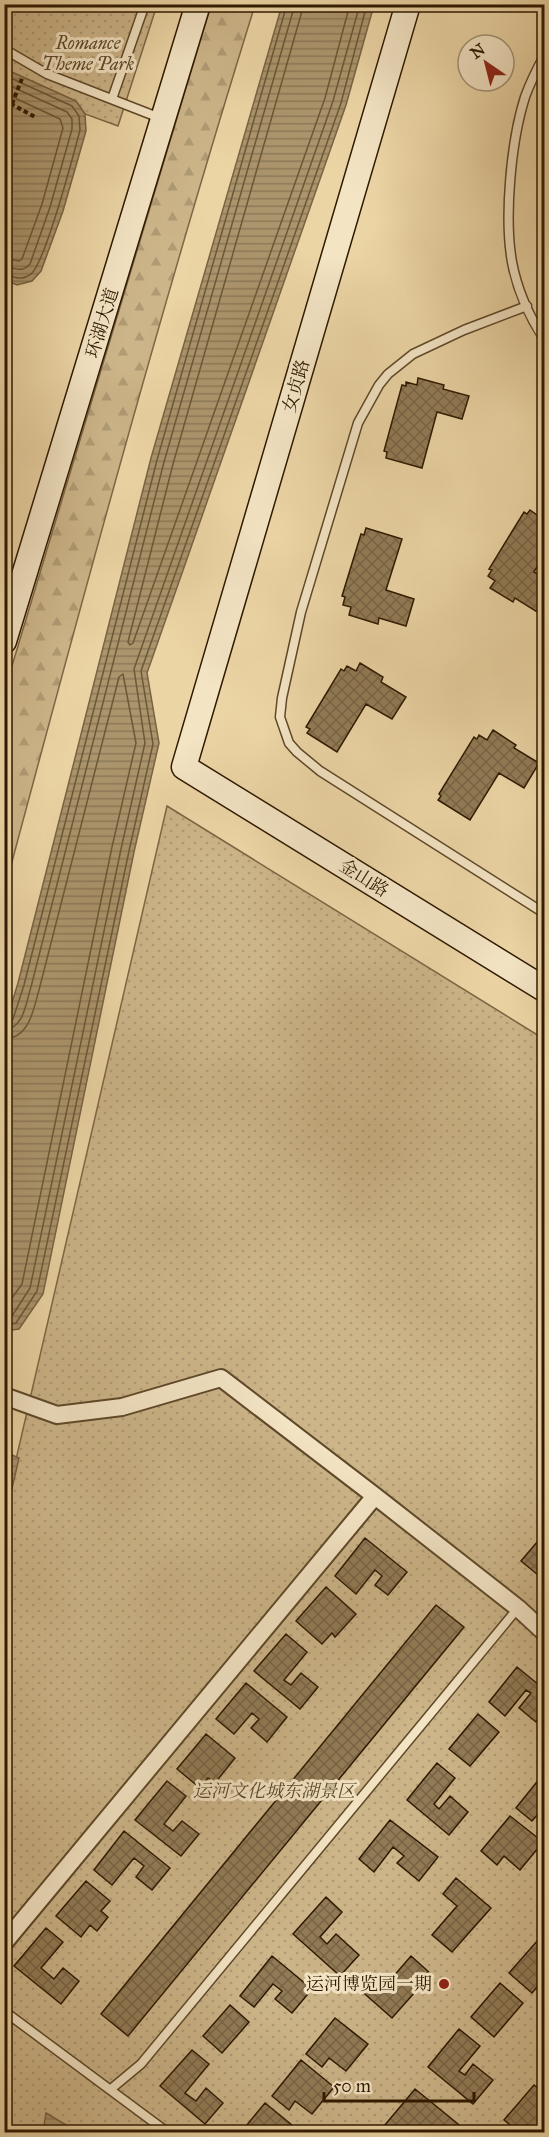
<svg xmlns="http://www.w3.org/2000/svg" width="549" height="2137" font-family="'IM FELL Great Primer','Noto Serif SC',serif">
<defs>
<pattern id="forest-firs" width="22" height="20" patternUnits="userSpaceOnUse" patternTransform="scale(1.5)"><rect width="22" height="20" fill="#ccb589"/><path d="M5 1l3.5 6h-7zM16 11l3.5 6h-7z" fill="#b09b74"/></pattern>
<pattern id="park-dots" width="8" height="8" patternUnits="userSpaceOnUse" patternTransform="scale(1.5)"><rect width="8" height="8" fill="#ccb589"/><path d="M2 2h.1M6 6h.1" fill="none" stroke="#b09b74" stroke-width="1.8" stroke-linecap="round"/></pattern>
<pattern id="water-rules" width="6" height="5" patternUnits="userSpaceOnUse" patternTransform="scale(1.5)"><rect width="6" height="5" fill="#ab956d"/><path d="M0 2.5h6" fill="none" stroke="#8c7957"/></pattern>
<pattern id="building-cross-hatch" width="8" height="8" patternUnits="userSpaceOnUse" patternTransform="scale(1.5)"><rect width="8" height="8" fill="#917b56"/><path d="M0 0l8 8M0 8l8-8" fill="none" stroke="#776445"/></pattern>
</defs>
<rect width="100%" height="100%" fill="#ecd5a5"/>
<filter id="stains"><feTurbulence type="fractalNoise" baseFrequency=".00333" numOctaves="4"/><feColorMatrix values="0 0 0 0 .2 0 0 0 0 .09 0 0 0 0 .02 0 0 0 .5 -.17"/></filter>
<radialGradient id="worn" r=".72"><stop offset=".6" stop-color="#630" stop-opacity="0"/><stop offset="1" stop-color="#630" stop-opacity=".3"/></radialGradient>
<path fill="url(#forest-firs)" stroke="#7d6744" stroke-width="1.5" d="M211 5H255C164 297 84 592 5 888V689Z"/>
<path fill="url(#park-dots)" stroke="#7d6744" stroke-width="1.5" d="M5 5H157L118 126 85 114 76 101 5 69Z
M167 806 544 1039V2132H5V1507Z"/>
<path fill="url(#water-rules)" stroke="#796341" stroke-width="1.5" d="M282 5H374L346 105 147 673 159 743 134 852 43 1294 19 1329 5 1331V1025L18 983 151 458Z
M5 69 76 101 85 114 86 131 63 211 41 271 32 281 17 285 5 280Z
M5 1452 19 1458 5 1519Z
M46 2113 78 2132H43Z"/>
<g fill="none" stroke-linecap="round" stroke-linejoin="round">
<path stroke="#6c5736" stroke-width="1.5" d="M304 4 173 464 128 642 130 645 133 643 325 98 350 4
M4 75 72 106 79 116 80 130C74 153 45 263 31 274 21 282 14 276 4 275
M4 83 67 112 72 119V129L50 207 30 264C21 274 16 267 4 267
M4 93 60 119 63 128 42 204 22 259 19 261 4 258
M4 1023 9 1022 13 1019 24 985 157 460 287 4
M4 1030C24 1029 26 1002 31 987L164 462 295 4
M4 1039C30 1038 33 1010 39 990L119 677 123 674 136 743 112 847 22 1284 4 1309
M4 1318 12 1316 30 1288 121 849 145 743 134 669 333 101 360 4
M4 1325 16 1323 37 1291 129 851 153 744 141 671 341 103 367 4"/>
</g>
<path fill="url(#building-cross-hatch)" stroke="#2e1900" stroke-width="1.5" d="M418 378 444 385 443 389 469 396 462 419 437 412 422 468 386 458 387 452 384 451 402 385 406 386V382L417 385Z
M530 510 544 520V555L534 572 544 578V611L542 615 515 598 513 602 490 588 495 581 488 576 492 570 489 569 524 512 527 514Z
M366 528 402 539 386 590 414 599 406 626 379 618 378 624 349 615 351 607 343 605 345 597 342 596 361 534 364 535Z
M360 663 383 677 381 682 406 697 392 719 366 704 337 752 307 733 310 729 306 727 341 669 344 671 347 666 356 671Z
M493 730 516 745 514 748 539 763 524 788 499 773 470 820 438 800 441 796 439 794 474 737 477 739 479 735 487 740Z
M544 1534V1580L521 1561Z
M365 1538 407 1572 388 1595 375 1585 382 1576 375 1570 356 1594 335 1576Z
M326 1587 356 1614 335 1637 332 1633 322 1644 296 1621Z
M436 1605 464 1627 128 2036 101 2014Z
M286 1634 307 1652 284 1680 291 1685 301 1673 318 1687 300 1709 254 1671Z
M517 1667 544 1689V1712L536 1722 519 1708 531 1693 526 1690 505 1716 489 1702Z
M246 1683 287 1717 267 1742 251 1728 259 1719 252 1713 234 1734 216 1719Z
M478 1714 499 1732 470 1766 449 1749Z
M206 1734 235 1758 215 1783 208 1778 200 1788 177 1769Z
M437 1763 455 1778 434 1804 439 1809 450 1796 468 1812 449 1835 407 1800Z
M544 1773V1817L539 1813 532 1821 516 1808Z
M167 1781 186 1796 164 1824 173 1831 182 1821 199 1834 181 1856 135 1820Z
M510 1816 543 1842 520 1870 504 1856 497 1865 481 1851Z
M390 1820 438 1857 419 1881 397 1863 404 1856 393 1847 374 1872 359 1859Z
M124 1831 170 1868 152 1890 136 1877 144 1866 134 1858 112 1885 94 1870Z
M456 1878 491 1908 452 1952 432 1935 457 1906 443 1894Z
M86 1881 110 1901 101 1911 108 1917 97 1931 90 1925 81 1937 56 1916Z
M326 1897 342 1912 320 1937 327 1944 336 1934 359 1955 340 1976 293 1934Z
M46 1928 63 1942 41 1968 54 1979 63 1968 79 1981 61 2004 14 1966Z
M538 1940 544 1946V1979L532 1993 509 1973Z
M272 1956 312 1989 292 2013 275 1999 282 1991 273 1984 254 2007 240 1996Z
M411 1956 431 1974 392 2018 358 1988 371 1973 386 1985Z
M500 1983 523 2003 494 2037 471 2017Z
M230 2005 249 2022 222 2053 203 2036Z
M335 2018 368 2044 346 2071 329 2058 322 2067 306 2054Z
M459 2029 480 2046 459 2071 465 2075 473 2064 493 2080 473 2104 428 2067Z
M192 2050 209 2064 185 2093 196 2101 206 2088 223 2103 205 2124 160 2086Z
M301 2060 334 2087 312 2114 295 2101 289 2110 272 2096Z
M534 2085 544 2093V2132H536L527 2125 519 2132 504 2120Z
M415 2089 463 2128 459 2132H379Z
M265 2103 298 2130 295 2132H241Z"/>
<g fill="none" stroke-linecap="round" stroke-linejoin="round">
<defs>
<path id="lane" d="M4 49 47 74 160 118
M544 56C537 69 530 83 525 97 511 141 504 217 512 262 517 289 529 316 544 339
M112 99 145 4
M527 306 464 330 413 354 388 374 379 385 358 423 301 612 282 698 280 717 289 743 297 752 320 771 544 913
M4 2011 167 2132
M111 2089 141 2064 518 1608"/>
<path id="street" d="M4 1396 57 1415 122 1407 221 1378 375 1496 518 1608 544 1632
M4 1943 375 1496"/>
<path id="secondary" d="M408 4 184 767 544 989
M4 641 198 4"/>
</defs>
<use href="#lane" stroke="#5e4829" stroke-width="11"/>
<use href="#street" stroke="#5e4829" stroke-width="20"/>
<use href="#secondary" stroke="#2e1900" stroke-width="27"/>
<path stroke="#2e1900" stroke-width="4" stroke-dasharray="4.5 3" stroke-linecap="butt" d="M4 100 35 117
M12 104 23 76"/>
<use href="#lane" stroke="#f3e4c4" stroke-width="8"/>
<use href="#street" stroke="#f3e4c4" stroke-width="16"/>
<use href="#secondary" stroke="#f3e4c4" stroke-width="24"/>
</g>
<circle fill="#8f2418" stroke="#f3e4c4" stroke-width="2" cx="444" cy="1984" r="6"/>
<g text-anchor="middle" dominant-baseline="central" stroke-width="6" stroke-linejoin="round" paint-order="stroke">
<g font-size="18" font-style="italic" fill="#5d4829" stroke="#f3e4c4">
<text x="88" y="43">Romance<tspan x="88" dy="21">Theme Park</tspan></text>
<text x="274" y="1791">运河文化城东湖景区</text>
</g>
<g font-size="18" fill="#2e1900" stroke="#f3e4c4">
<text transform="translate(102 323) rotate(-73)">环湖大道</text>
<text transform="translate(296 386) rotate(-74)">女贞路</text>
<text transform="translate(364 878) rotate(32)">金山路</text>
</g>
<g font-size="18" fill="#2e1900" stroke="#f3e4c4" text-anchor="end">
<text x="432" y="1984">运河博览园一期</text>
</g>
</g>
<rect width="549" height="2137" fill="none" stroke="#ecd5a5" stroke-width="24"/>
<rect x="6" y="6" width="537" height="2125" fill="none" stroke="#2e1900" stroke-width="3"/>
<rect x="12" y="12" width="525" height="2113" fill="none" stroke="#2e1900" stroke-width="1.5"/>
<g transform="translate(486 63) rotate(325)"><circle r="28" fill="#f3e4c4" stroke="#a49376" stroke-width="1.5"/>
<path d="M0-4.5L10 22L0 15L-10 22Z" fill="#8f2418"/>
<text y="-9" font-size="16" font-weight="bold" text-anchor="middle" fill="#2e1900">N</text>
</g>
<path d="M324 2092v9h150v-9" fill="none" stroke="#2e1900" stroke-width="3"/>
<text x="333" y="2092" font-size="18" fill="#2e1900" stroke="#f3e4c4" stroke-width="4.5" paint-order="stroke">50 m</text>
<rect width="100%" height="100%" filter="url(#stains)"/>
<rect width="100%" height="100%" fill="url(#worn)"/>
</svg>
